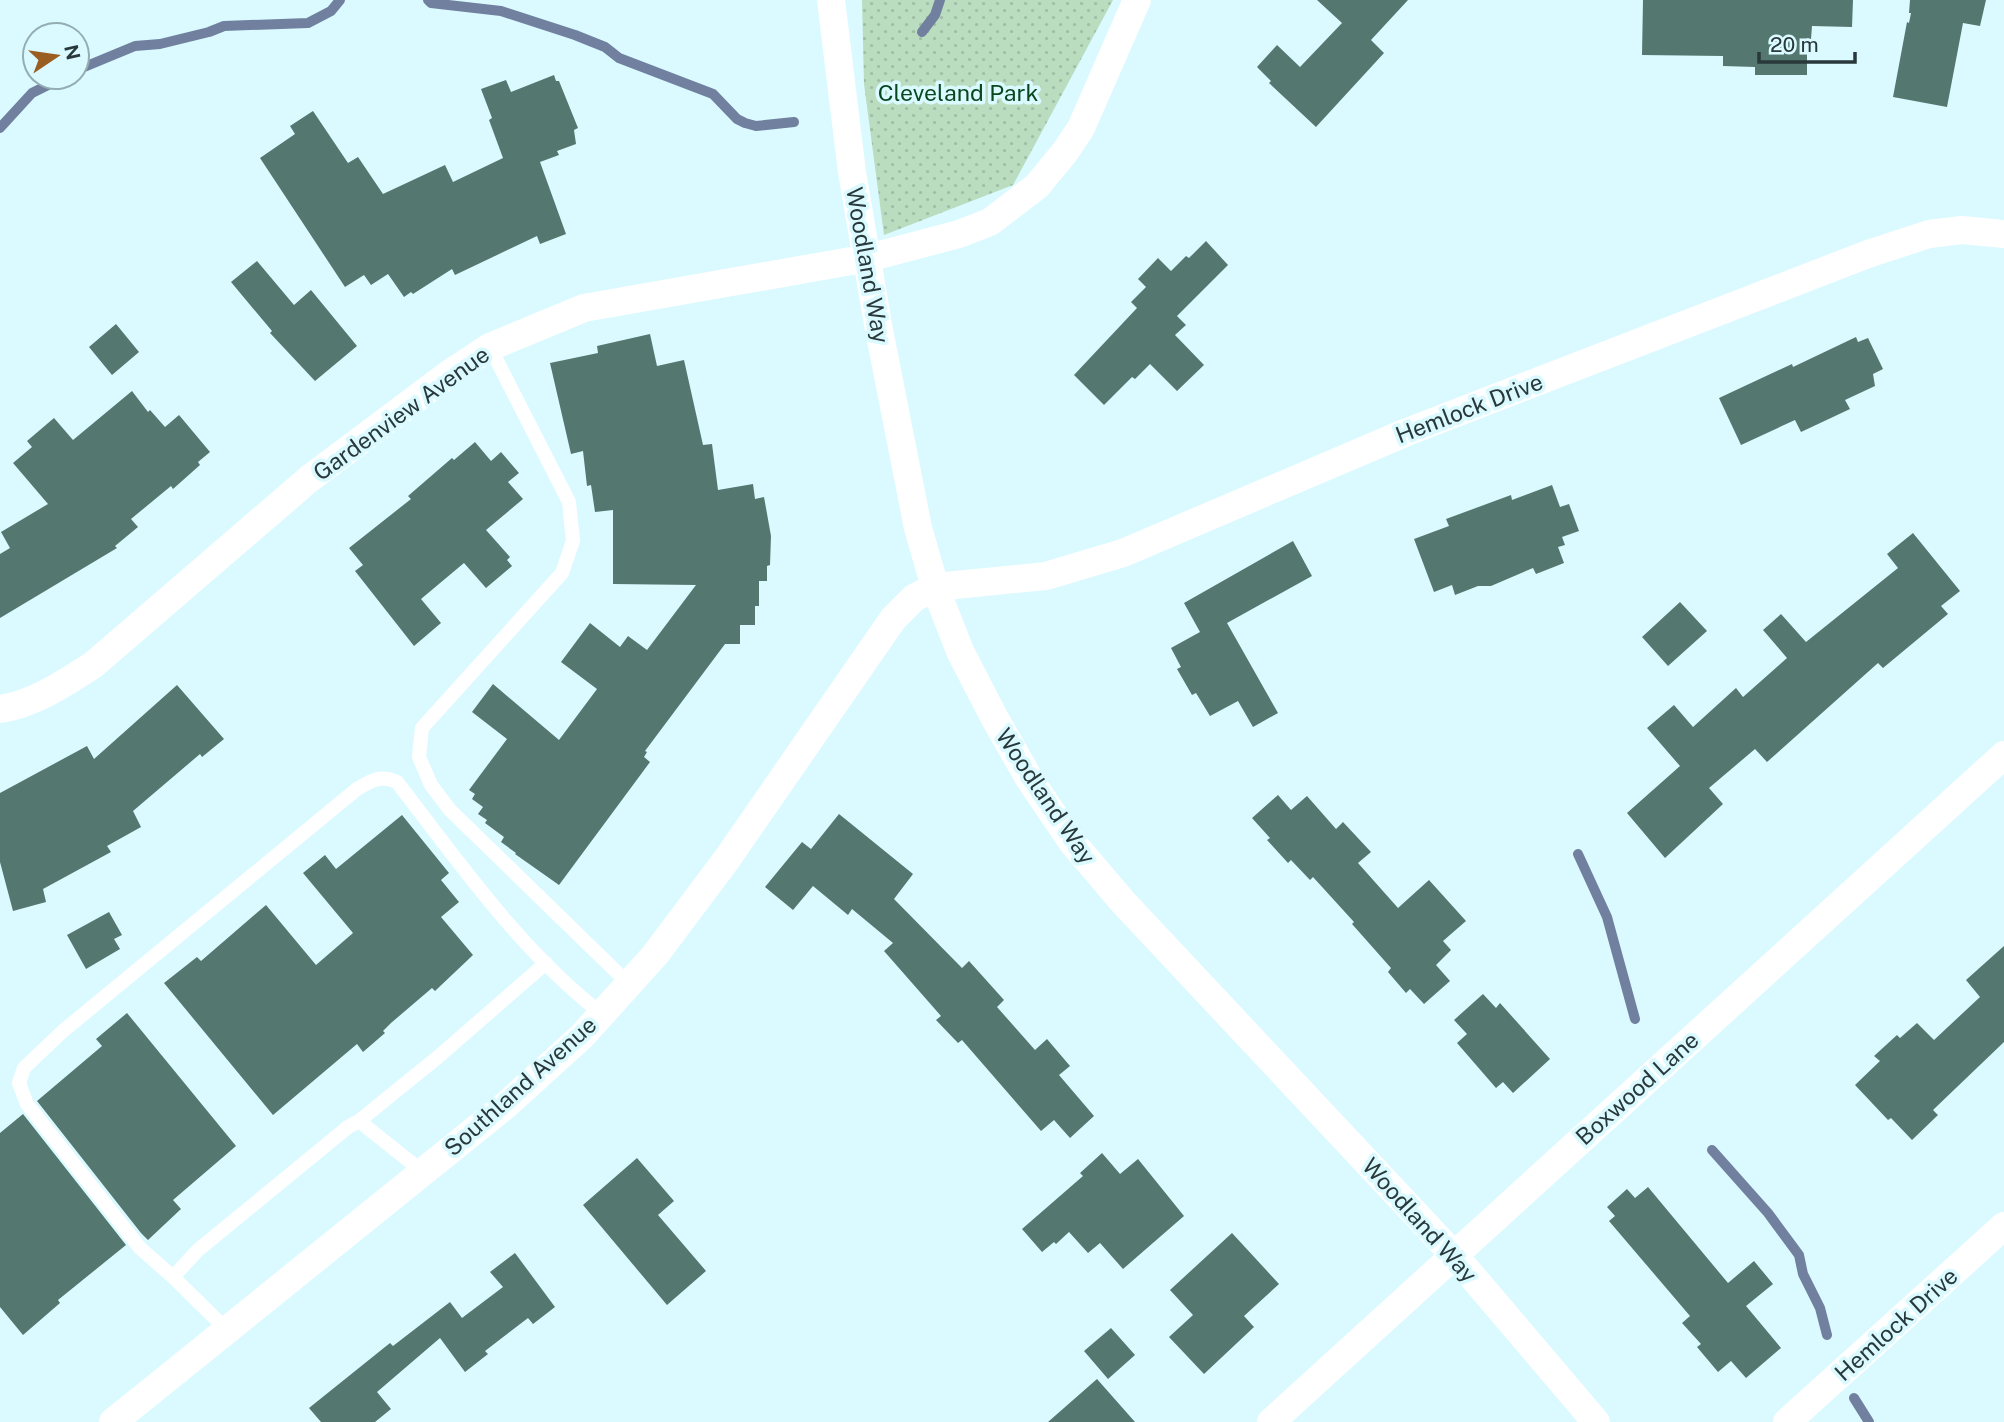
<svg xmlns="http://www.w3.org/2000/svg" width="2004" height="1422" font-family="'Public Sans',sans-serif">
<defs>
<pattern id="grass-dots" width="8" height="8" patternUnits="userSpaceOnUse" patternTransform="scale(1.75)"><rect width="8" height="8" fill="#badcbf"/><path d="M2 2h.1M6 6h.1" fill="none" stroke="#a0bea5" stroke-width="1.8" stroke-linecap="round"/></pattern>
</defs>
<rect width="100%" height="100%" fill="#dafaff"/>
<path fill="url(#grass-dots)" d="M862 0H1113L1013 185 884 235 864 84Z"/>
<g fill="none" stroke-linecap="round" stroke-linejoin="round">
<path stroke="#70809e" stroke-width="10" d="M428 0 431 3 501 11 575 35 605 47 619 58 713 94 737 119 745 123 756 126 794 122
M922 32 935 15 940 0
M77 70 135 46 160 44 209 32 224 26 308 23 331 11 340 0
M0 128 32 93 64 77
M1578 854 1607 917 1635 1019
M1712 1150 1768 1213 1799 1255 1803 1274 1820 1308 1827 1335
M1854 1398 1869 1422"/>
</g>
<path fill="#54776f" d="M1317 0H1408L1371 40 1384 53 1316 127 1269 83 1271 81 1257 67 1277 45 1300 67 1342 23Z
M1643 0H1853L1852 27 1812 26 1811 39 1807 38V75H1755V67L1723 66V56L1642 55Z
M1910 0H1986L1980 26 1963 23 1947 107 1893 97 1907 22 1909 23 1911 13H1909Z
M554 75 556 81H559L578 128 574 130 576 144 557 151 559 155 540 162 566 234 540 244 537 236 455 275 452 269 413 294 411 292 404 297 388 274 371 285 364 275 345 287 260 158 295 134 290 126 313 111 348 163 358 157 383 194 445 165 453 182 503 158 489 120 492 118 481 89 506 80 511 92Z
M1206 241 1228 265 1177 316 1186 325 1175 335 1204 365 1177 391 1150 364 1135 379 1132 377 1104 405 1074 375 1137 308 1131 302 1146 287 1138 279 1158 258 1171 271 1186 256 1189 258Z
M257 261 294 305 311 290 357 346 315 381 270 333 272 331 231 282Z
M116 324 139 352 112 375 89 347Z
M650 334 657 366 684 360 703 445 712 444 718 490 753 484 755 499 764 497 771 536 770 565 767 566V581H759V606H755V625H740V644H725L645 751 647 752 644 757 650 762 559 885 515 854 516 853 501 842 504 837 485 823 487 820 478 814 483 807 472 799 475 794 469 790 507 739 472 712 493 684 559 740 597 689 561 662 590 623 620 647 628 636 647 650 696 585 613 584V510L595 512 591 485 587 486 583 451 571 454 550 363 598 353 597 346Z
M1856 337 1858 342 1868 338 1883 369 1873 374 1875 386 1845 400 1850 409 1801 432 1795 420 1741 445 1719 398 1792 364 1793 367Z
M132 391 148 412 150 410 165 427 179 415 210 452 198 462 200 465 173 489 171 486 131 519 138 527 115 546 117 548 0 618V554L10 548 1 532 48 504 13 463 32 447 27 441 54 418 73 440Z
M475 442 491 461 501 452 519 473 508 482 523 499 486 530 510 557 507 560 512 566 486 588 464 563 421 599 441 623 414 646 355 571 363 565 349 548 411 499 408 496 452 458 454 460Z
M1552 485 1560 507 1569 504 1579 531 1562 537 1565 545 1558 547 1564 563 1536 574 1533 568 1491 586H1478L1455 595 1452 585 1434 592 1414 539 1449 526 1446 519 1511 495 1512 500Z
M1913 533 1960 591 1941 606 1948 614 1883 668 1878 663 1767 762 1755 749 1709 788 1723 804 1665 858 1627 813 1680 766 1647 728 1674 705 1693 727 1736 688 1743 697 1787 658 1763 630 1781 614 1806 642 1898 568 1887 554Z
M1293 541 1312 576 1227 623 1278 713 1253 727 1238 701 1210 716 1196 693 1192 695 1177 669 1181 667 1171 648 1200 632 1184 603Z
M1680 602 1707 631 1668 666 1642 637Z
M177 685 224 739 202 757 200 754 133 811 141 827 107 846 111 852 43 889 46 902 13 911 0 862V793L87 746 94 759Z
M1278 795 1291 810 1307 796 1336 829 1343 822 1371 852 1358 863 1398 908 1429 880 1466 921 1443 941 1451 950 1436 965 1450 981 1424 1004 1410 989 1406 993 1388 972 1391 968 1352 924 1354 922 1313 877 1310 880 1291 860 1288 863 1267 840 1270 838 1252 818Z
M839 814 913 874 894 899 962 968 969 961 1004 1000 997 1007 1035 1050 1047 1039 1070 1066 1059 1075 1094 1116 1070 1138 1054 1120 1041 1131 962 1040 958 1043 936 1020 941 1016 884 951 893 943 852 909 848 915 813 886 793 910 765 887 802 842 811 849Z
M402 815 449 873 441 880 459 902 441 917 473 955 435 991 432 988 391 1023 383 1031 385 1033 363 1052 357 1044 273 1115 164 983 197 957 201 961 266 905 316 965 353 933 303 873 325 855 336 869Z
M109 912 122 935 114 939 120 949 86 969 67 935Z
M2004 946V1042L1933 1110 1938 1115 1912 1140 1891 1118 1888 1120 1855 1085 1880 1061 1874 1056 1897 1035 1900 1038 1917 1023 1934 1040 1980 997 1966 980Z
M1483 994 1496 1008 1500 1003 1550 1059 1513 1093 1503 1082 1496 1088 1457 1043 1467 1034 1454 1020Z
M127 1013 236 1146 173 1200 181 1209 148 1240 141 1233 37 1101 102 1046 96 1039Z
M23 1114 126 1245 58 1300 60 1303 23 1335 0 1307V1133Z
M1102 1153 1120 1174 1138 1159 1184 1216 1123 1269 1100 1243 1088 1253 1069 1232 1056 1244 1054 1242 1042 1252 1022 1229 1083 1176 1080 1173Z
M637 1158 674 1201 658 1215 706 1271 667 1305 583 1205Z
M1648 1187 1728 1283 1754 1261 1773 1284 1746 1306 1781 1348 1746 1378 1731 1361 1718 1372 1697 1347 1701 1344 1682 1323 1690 1316 1609 1221 1615 1216 1607 1207 1627 1189 1635 1198Z
M1232 1233 1279 1284 1244 1316 1254 1327 1204 1374 1169 1337 1193 1315 1170 1290Z
M515 1253 555 1307 533 1324 528 1318 485 1351 488 1354 465 1372 440 1338 377 1392 391 1409 375 1422H321L309 1408 390 1343 393 1346 450 1302 462 1318 503 1287 490 1272Z
M1111 1328 1135 1355 1108 1379 1084 1351Z
M1097 1379 1135 1422H1048Z"/>
<g fill="none" stroke-linecap="round" stroke-linejoin="round">
<path stroke="#fff" stroke-width="14" d="M490 347 569 502 573 541 562 573 422 728 419 757 431 785 450 810 629 984
M359 1121 438 1057 546 963
M173 1277 140 1248 27 1104 19 1083 24 1068 63 1031 357 789C371 781 381 774 397 782 460 864 520 950 602 1014
M227 1330 173 1277 198 1250 348 1127 359 1121 423 1172"/>
<path stroke="#fff" stroke-width="28" d="M831 0 852 172 879 330 918 528 935 587 960 651 994 717 1030 780 1072 842 1123 902 1454 1255 1596 1422
M0 709C34 704 65 683 93 665L309 479 449 374 490 347 584 308 868 258 959 234 990 222 1037 186 1065 152 1081 128 1137 0
M113 1422 506 1105 582 1036 655 955 727 859 893 619 914 598 935 587 1046 576 1123 553 1407 432 1868 254 1929 234 1962 230 2004 234
M1271 1422 2004 755
M1787 1422 2004 1226"/>
</g>
<g text-anchor="middle" dominant-baseline="central" stroke-width="7" stroke-linejoin="round" paint-order="stroke">
<g font-size="23" fill="#08481e" stroke="#dafaff">
<text x="958" y="92">Cleveland Park</text>
</g>
<g font-size="23" fill="#29393b" stroke="#dafaff">
<text transform="translate(868 265) rotate(80)">Woodland Way</text>
<text transform="translate(1469 408) rotate(-21)">Hemlock Drive</text>
<text transform="translate(401 413) rotate(-36)">Gardenview Avenue</text>
<text transform="translate(1046 796) rotate(56)">Woodland Way</text>
<text transform="translate(520 1086) rotate(-42)">Southland Avenue</text>
<text transform="translate(1637 1088) rotate(-42)">Boxwood Lane</text>
<text transform="translate(1420 1220) rotate(48)">Woodland Way</text>
<text transform="translate(1896 1324) rotate(-42)">Hemlock Drive</text>
</g>
</g>
<g transform="translate(56 56) rotate(77)"><circle r="33" fill="#dafaff" stroke="#93adb1" stroke-width="2"/>
<path d="M0-5L12 26L0 18L-12 26Z" fill="#9a5e21"/>
<text y="-10" font-size="19" font-weight="bold" text-anchor="middle" fill="#29393b">N</text>
</g>
<path d="M1759 52v10h96v-10" fill="none" stroke="#29393b" stroke-width="3.5"/>
<text x="1770" y="52" font-size="21" fill="#29393b" stroke="#dafaff" stroke-width="5" paint-order="stroke">20 m</text>
</svg>
